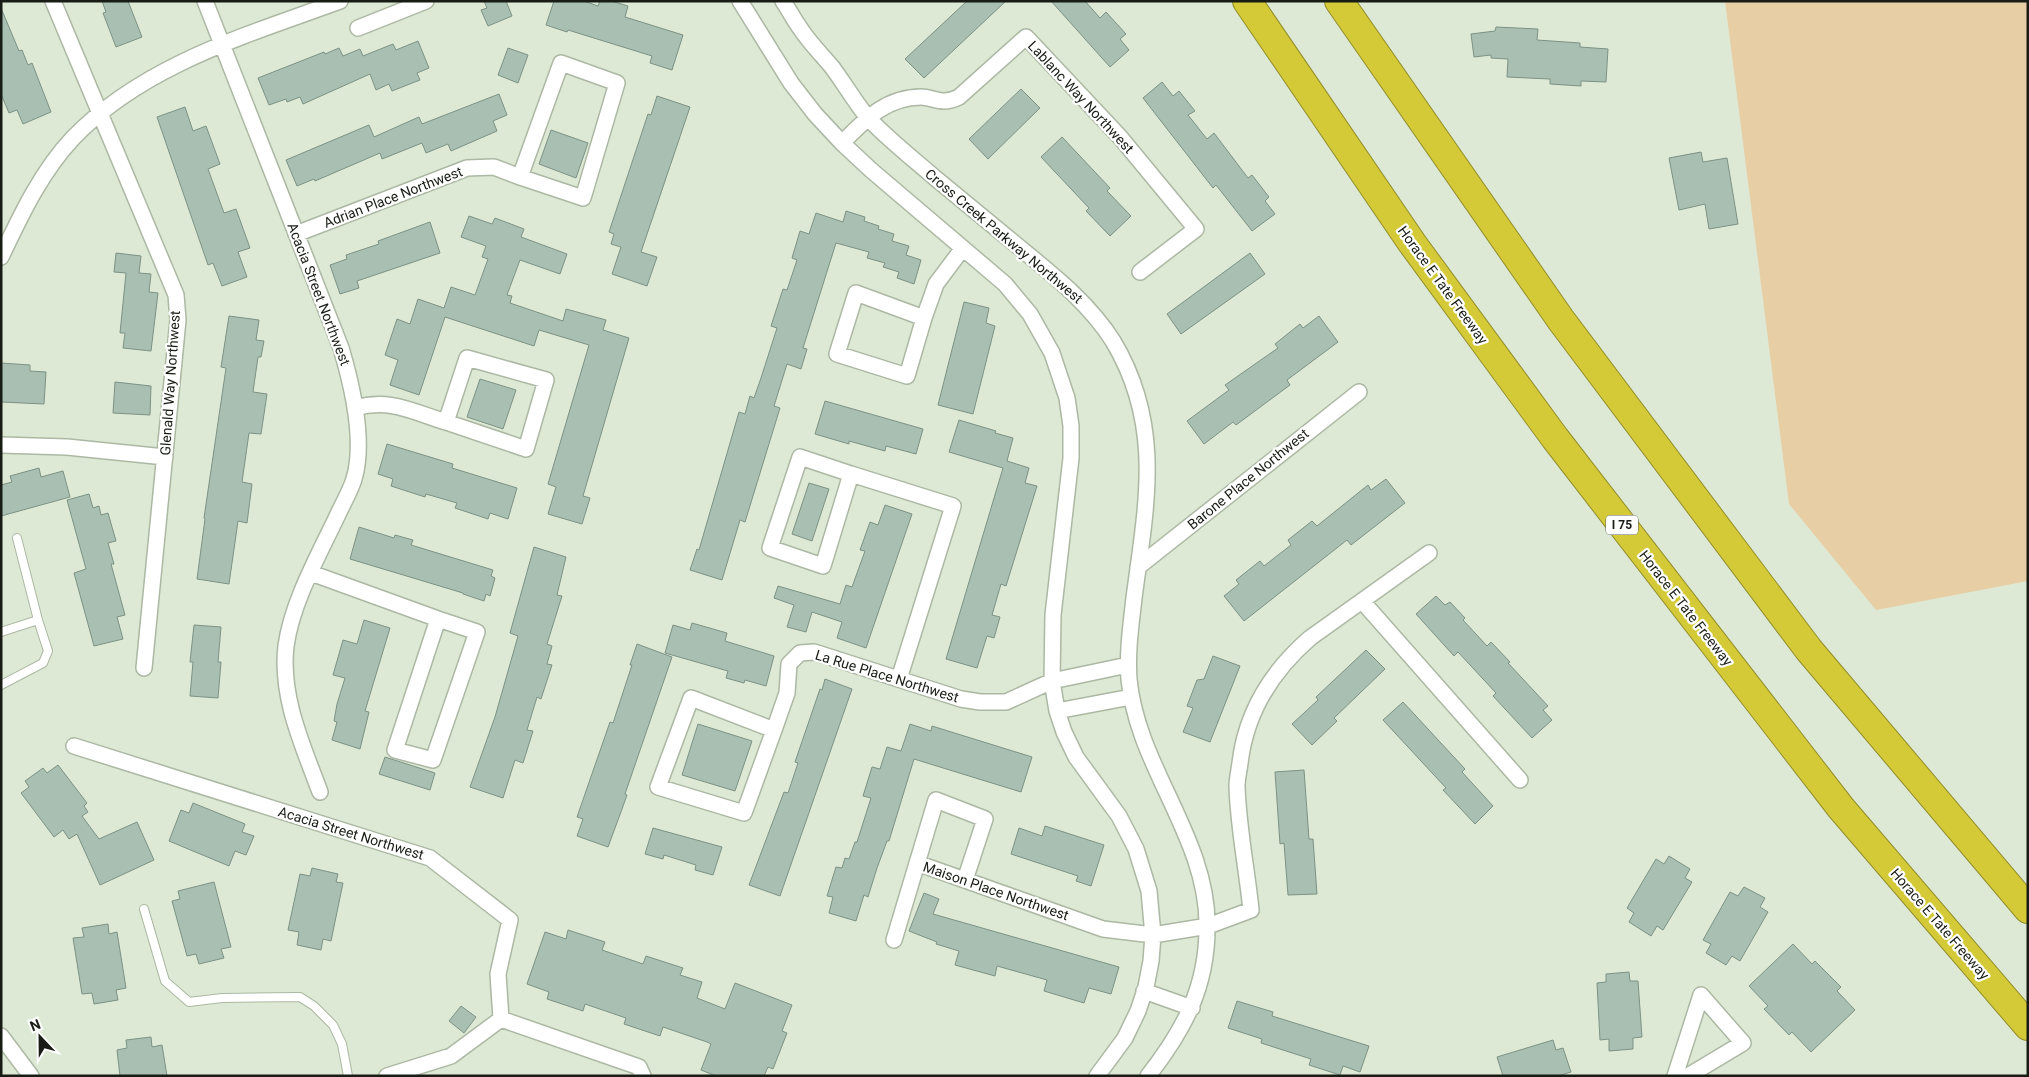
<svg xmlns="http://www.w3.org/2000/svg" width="2029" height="1077" font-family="Roboto,sans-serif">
<rect width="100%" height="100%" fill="#dde9d4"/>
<path fill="#e8cea5" d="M1725 1H2028V581L1876 610 1789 504Z"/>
<path fill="#a8bfb1" stroke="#7c9285" d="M102 1H128L142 37 116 47 103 13 106 12Z
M484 1H506L512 16 488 26 481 10 487 8Z
M554 1H584L598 6 600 1H611L628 6 625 17 683 35 672 70 650 63 652 56 568 30 567 32 546 25Z
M967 1H1006L924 78 905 59Z
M1051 1H1085L1100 18 1106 12 1126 34 1120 39 1129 50 1110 67Z
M1 8 19 51 22 50 28 65 32 63 51 112 23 124 17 110 9 113 1 94Z
M1496 27 1538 29 1537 40 1580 43V47L1608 49 1606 82 1581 81V86L1550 84V79L1507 77 1508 59 1491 58V55L1474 57 1471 34 1495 31Z
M418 41 429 68 417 73 420 80 392 91 389 84 376 90 370 74 303 104 300 97 287 102 286 99 269 105 258 78 324 52 325 54 339 48 343 56 360 49 363 56 393 44 396 50Z
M508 48 528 55 518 83 498 75Z
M1162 82 1173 96 1179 91 1195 111 1188 115 1207 139 1214 133 1248 178 1252 175 1269 197 1265 201 1275 214 1252 231 1216 185 1213 188 1143 98Z
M1021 89 1040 108 988 159 969 139Z
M499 94 507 115 493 121 497 131 451 151 448 144 426 153 422 143 382 159 380 153 315 181 314 179 297 186 286 160 369 125 374 137 419 117 422 124Z
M657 96 690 107 641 252 657 257 647 286 612 274 621 247 611 244 614 234 609 232 648 114 651 115Z
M185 107 193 131 206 126 220 164 208 169 224 213 236 209 250 248 238 252 247 277 222 286 213 263 208 265 157 117Z
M551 130 588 143 576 178 539 164Z
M1062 137 1110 188 1107 191 1131 216 1110 236 1086 211 1089 208 1041 157Z
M1701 152 1703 162 1727 158 1738 224 1709 229 1705 204 1679 210 1669 158Z
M846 211 865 217 864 221 879 226 878 229 894 234 892 241 909 246 906 255 921 260 914 284 897 278 899 272 883 267 885 263 867 258 869 252 836 243 803 348 807 349 801 369 787 364 774 406 780 408 745 522 740 520 722 580 690 570 697 549 699 550 739 412 745 414 750 396 754 398 761 378 777 328 771 326 783 289 787 290 797 260 792 258 800 231 809 234 816 213 843 222Z
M469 216 492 224 495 218 524 229 521 237 567 254 560 274 520 260 507 295 512 296 510 303 563 321 566 309 606 320 603 330 629 338 583 496 590 498 582 524 548 514 556 487 548 484 589 345 539 330 534 346 445 317 419 395 390 385 398 360 385 355 397 319 410 324 418 299 444 308 451 287 475 295 488 259 482 257 486 246 461 237Z
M430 222 440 253 357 281 359 288 340 294 330 265 347 259 346 255 379 244 378 241Z
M116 253 141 256 139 273 151 274 149 292 158 293 151 351 123 348 125 333H120L126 273 114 272Z
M1250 253 1265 274 1181 334 1167 314Z
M964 302 989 308 986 323 995 326 973 414 938 405Z
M229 316 259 320 256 340 264 341 261 357H258L253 392 267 394 261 434 249 433 242 482 252 484 247 523 238 521 229 584 197 579 205 519 204 518 226 368 221 367Z
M1319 316 1338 342 1287 380 1290 385 1236 425 1233 422 1204 444 1187 421 1229 390 1225 385 1278 348 1275 344 1300 324 1303 328Z
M1 363 30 365V371L46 372 44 404 1 402Z
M480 379 516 390 503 429 467 417Z
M115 382 151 386 150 415 113 413Z
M825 401 923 429 916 454 886 446 885 451 849 441V444L815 434Z
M959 420 996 431 995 433 1013 438 1007 461 1029 468 1025 483 1037 486 1006 586 1001 584 992 615 1000 617 994 638 987 636 977 668 946 659 1003 468 949 452Z
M387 444 453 464 452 468 517 488 508 519 490 513 488 519 455 508 457 503 426 494 425 497 391 486 393 479 378 474Z
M39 468 41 477 63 471 70 497 1 516V485L12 482 10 476Z
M1386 479 1405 503 1351 545 1347 540 1244 621 1224 596 1239 584 1236 580 1260 561 1264 566 1291 545 1288 540 1312 521 1317 526 1368 485 1371 490Z
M809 483 829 489 812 541 792 534Z
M89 494 93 508 99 506 101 515 108 513 116 541 108 543 114 564H111L125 615 117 617 123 639 94 646 74 573 86 569 67 500Z
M885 505 912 514 866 648 837 638 842 622 812 612 806 632 787 627 794 605 774 598 778 586 840 604 846 585 852 587 865 551 860 550 870 522 878 525Z
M359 527 394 538 395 535 413 540 411 545 493 570 491 576 495 578 490 596 486 594 484 601 463 594V593L350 559Z
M534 547 566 557 557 595 562 596 547 644 552 646 547 664 552 665 541 699 537 697 527 730 533 731 523 763 515 760 503 798 470 787 495 717 518 636 510 633Z
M1436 596 1445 605 1450 602 1465 618 1463 620 1487 646 1491 642 1510 662 1508 663 1548 706 1543 710 1552 720 1532 738 1493 696 1496 693 1458 652 1454 656 1416 614Z
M364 620 390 628 365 711 369 712 360 749 332 740 337 722 334 721 337 704 345 678 333 675 343 640 357 644Z
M692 623 727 633 725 641 774 656 766 686 745 680 744 683 726 678 728 671 665 653 673 625 690 630Z
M194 625 221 627 218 662H221L218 698 190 696 193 662H190Z
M637 644 672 657 625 794 627 795 622 809 608 847 577 836 583 819 577 817 610 722 613 723 632 665H630Z
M1366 650 1385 669 1334 718 1337 721 1312 745 1292 724 1318 700 1316 697Z
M1213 656 1240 666 1210 742 1183 732 1193 708 1187 706 1197 680 1204 679Z
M825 679 852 689 780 896 749 885 784 792 788 793 798 763 795 762 820 689 822 690Z
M1403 702 1465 769 1462 772 1493 806 1475 824 1443 790 1446 788 1383 720Z
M698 724 752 741 735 791 682 775Z
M910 724 931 731 932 726 1032 757 1021 792 914 759 889 841H887L877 868 868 897 864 895 856 921 829 913 833 897 827 896 836 867 842 868 845 858 849 859 855 842H857L871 798 863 796 872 767 880 769 887 747 901 751Z
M385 757 435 773 430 790 379 774Z
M58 765 87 803 84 806 88 812 82 816 99 839 137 822 154 860 100 885 77 834 69 839 63 830 54 837 21 793 29 787 25 781 43 768 47 773Z
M1304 770 1309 839H1313L1317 894 1288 895 1284 843 1280 844 1275 772Z
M193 803 245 824 242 832 254 836 246 855 235 851 229 866 169 841 181 810 189 813Z
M1045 826 1104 845 1091 886 1076 881 1078 876 1011 854 1019 828 1042 836Z
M653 828 722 847 713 875 695 870 696 865 664 855 663 859 645 854Z
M1669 856 1690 869 1685 878 1692 882 1663 930 1657 926 1651 936 1629 922 1634 913 1627 908 1656 859 1664 864Z
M312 868 338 874 336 882 343 883 331 941 323 939 321 950 297 945 299 932 288 930 300 874 310 876Z
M214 882 231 947 221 949 224 958 199 964 196 954 187 956 172 901 180 899 178 891Z
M1744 887 1765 898 1760 907 1768 912 1740 961 1732 956 1726 965 1706 953 1711 944 1703 940 1730 892 1738 896Z
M924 893 939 899 933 914 1119 967 1111 994 1089 988 1084 1003 1044 991 1047 980 997 966 995 976 955 965 959 951 936 944 937 942 909 931Z
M108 924 109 934 117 932 126 988 116 990 118 1000 94 1004 92 993 82 994 73 938 84 937 82 928Z
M568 930 605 942 602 950 643 964 646 956 683 968 680 975 702 982 697 998 725 1009 735 983 792 1005 782 1031 787 1033 773 1069 768 1067 764 1076H716L701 1070 711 1044 707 1042 663 1027 660 1036 624 1024 626 1018 585 1004 583 1011 547 999 549 992 527 984 545 932 566 939Z
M1793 944 1812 964 1815 961 1841 987 1837 991 1855 1010 1811 1052 1792 1032 1789 1035 1764 1009 1768 1006 1749 986Z
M1629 972 1630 981H1638L1642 1037 1633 1038V1049L1609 1051V1039L1600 1040 1597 983 1606 982V974Z
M1237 1001 1273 1012 1272 1016 1369 1046 1360 1072 1343 1066 1340 1075 1309 1065 1311 1059 1261 1043 1262 1039 1228 1028Z
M461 1006 476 1017 464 1033 449 1021Z
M151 1037 152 1047 162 1045 167 1076H120L117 1050 127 1048 126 1040Z
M1553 1040 1556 1050 1563 1048 1571 1072 1558 1076H1503L1497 1057Z"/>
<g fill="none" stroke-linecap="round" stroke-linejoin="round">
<defs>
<path id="lane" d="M1 632 38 620 17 538
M1 685 43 663 48 651 38 620
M144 909 165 981 189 1002 222 998 300 997 314 1006 333 1025 342 1044 348 1076"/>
<path id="street" d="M53 1 176 295 178 320 144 668
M205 1 341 348C352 385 365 442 354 479 351 489 345 500 340 510 321 551 292 601 286 646 280 697 303 746 320 792
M740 1 791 83 815 114 842 143 871 170 1005 284 1030 314 1052 353 1067 398 1071 426V458L1053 615 1052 681 1057 711 1064 732 1076 757 1119 816 1136 849 1149 891 1153 935 1151 961 1146 987 1138 1011 1125 1038 1097 1076
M783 1C789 10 794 20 800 28 809 42 821 54 832 67 844 83 855 102 868 118 888 139 912 158 934 177 964 202 995 227 1025 252 1058 279 1090 305 1113 341 1164 426 1146 506 1134 598 1131 625 1127 651 1129 679 1137 767 1209 839 1207 928 1207 987 1184 1030 1148 1076
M358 28 426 1
M561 63 617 83 583 198 520 177Z
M842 143C865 120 886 97 921 97 929 97 936 101 944 101 949 101 955 99 959 97L1026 37 1120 137 1196 229 1140 272
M296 234 467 168 494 167 520 177
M1 257C21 215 41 172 73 138 143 65 247 35 340 1
M856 293 924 318 907 376 837 354Z
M924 318 936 284 963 248
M467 358 546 380 526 449 446 422Z
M355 408C390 398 413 412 446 422
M1 445 67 447 165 457
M800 457 851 474 823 566 770 548Z
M851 474 953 506 899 679
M1138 567 1359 392
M311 573 438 619
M1362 601 1520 780
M438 619 477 632 433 760 395 750Z
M691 698 774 730 744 813 658 787Z
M1057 711 1131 697
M774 730 787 693 789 664 800 653 814 652 961 699 980 702H1006L1052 681 1128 665
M74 746 430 858 510 920 498 974 501 1019 639 1067 643 1076
M917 863 1103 929 1153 935 1208 926 1251 910C1247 870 1238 826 1237 786 1237 779 1239 771 1240 763 1246 712 1272 671 1310 638L1429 553
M894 940 936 800 985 819 965 880
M1144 991 1192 1008
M1 1036 31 1076
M387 1076 451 1056 501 1019
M1675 1076 1701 995
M1688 1076 1743 1043 1701 995"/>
<path id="highway" d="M1247 1 1412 243 1555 438 1841 808 2028 1026
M1339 1 1561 320 1809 650 2028 909"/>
</defs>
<use href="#lane" stroke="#acb8a3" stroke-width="10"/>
<use href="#street" stroke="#acb8a3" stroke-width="18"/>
<use href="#highway" stroke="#928d2b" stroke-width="30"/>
<use href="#lane" stroke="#fff" stroke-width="8"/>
<use href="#street" stroke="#fff" stroke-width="15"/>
<use href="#highway" stroke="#d4ca37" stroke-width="28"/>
</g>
<g text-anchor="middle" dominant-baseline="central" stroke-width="4.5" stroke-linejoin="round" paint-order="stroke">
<rect fill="#fff" stroke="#5d605a" stroke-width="1" x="1606" y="515.5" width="32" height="19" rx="4"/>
<g font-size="12" font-weight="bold" fill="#181c14">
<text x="1622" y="525">I 75</text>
</g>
<g font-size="14" fill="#181c14" stroke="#fff">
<text transform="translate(1081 97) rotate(47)">Lablanc Way Northwest</text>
<text transform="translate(393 197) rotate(-21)">Adrian Place Northwest</text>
<text transform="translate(1004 236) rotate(40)">Cross Creek Parkway Northwest</text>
<text transform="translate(1443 285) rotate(54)">Horace E Tate Freeway</text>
<text transform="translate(319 294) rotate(69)">Acacia Street Northwest</text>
<text transform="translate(170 383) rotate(-86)">Glenald Way Northwest</text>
<text transform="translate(1248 479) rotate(-39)">Barone Place Northwest</text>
<text transform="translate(1686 608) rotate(52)">Horace E Tate Freeway</text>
<text transform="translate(887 676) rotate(17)">La Rue Place Northwest</text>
<text transform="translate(351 833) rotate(17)">Acacia Street Northwest</text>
<text transform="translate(996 891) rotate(19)">Maison Place Northwest</text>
<text transform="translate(1940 924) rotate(49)">Horace E Tate Freeway</text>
</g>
</g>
<rect width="2029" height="1077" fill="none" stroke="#181c14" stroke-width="5"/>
<g transform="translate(40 1037) rotate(338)" stroke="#ffffff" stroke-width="4" paint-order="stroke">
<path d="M0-4L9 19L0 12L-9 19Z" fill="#181c14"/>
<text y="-8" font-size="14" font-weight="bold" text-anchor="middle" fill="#181c14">N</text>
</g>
</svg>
